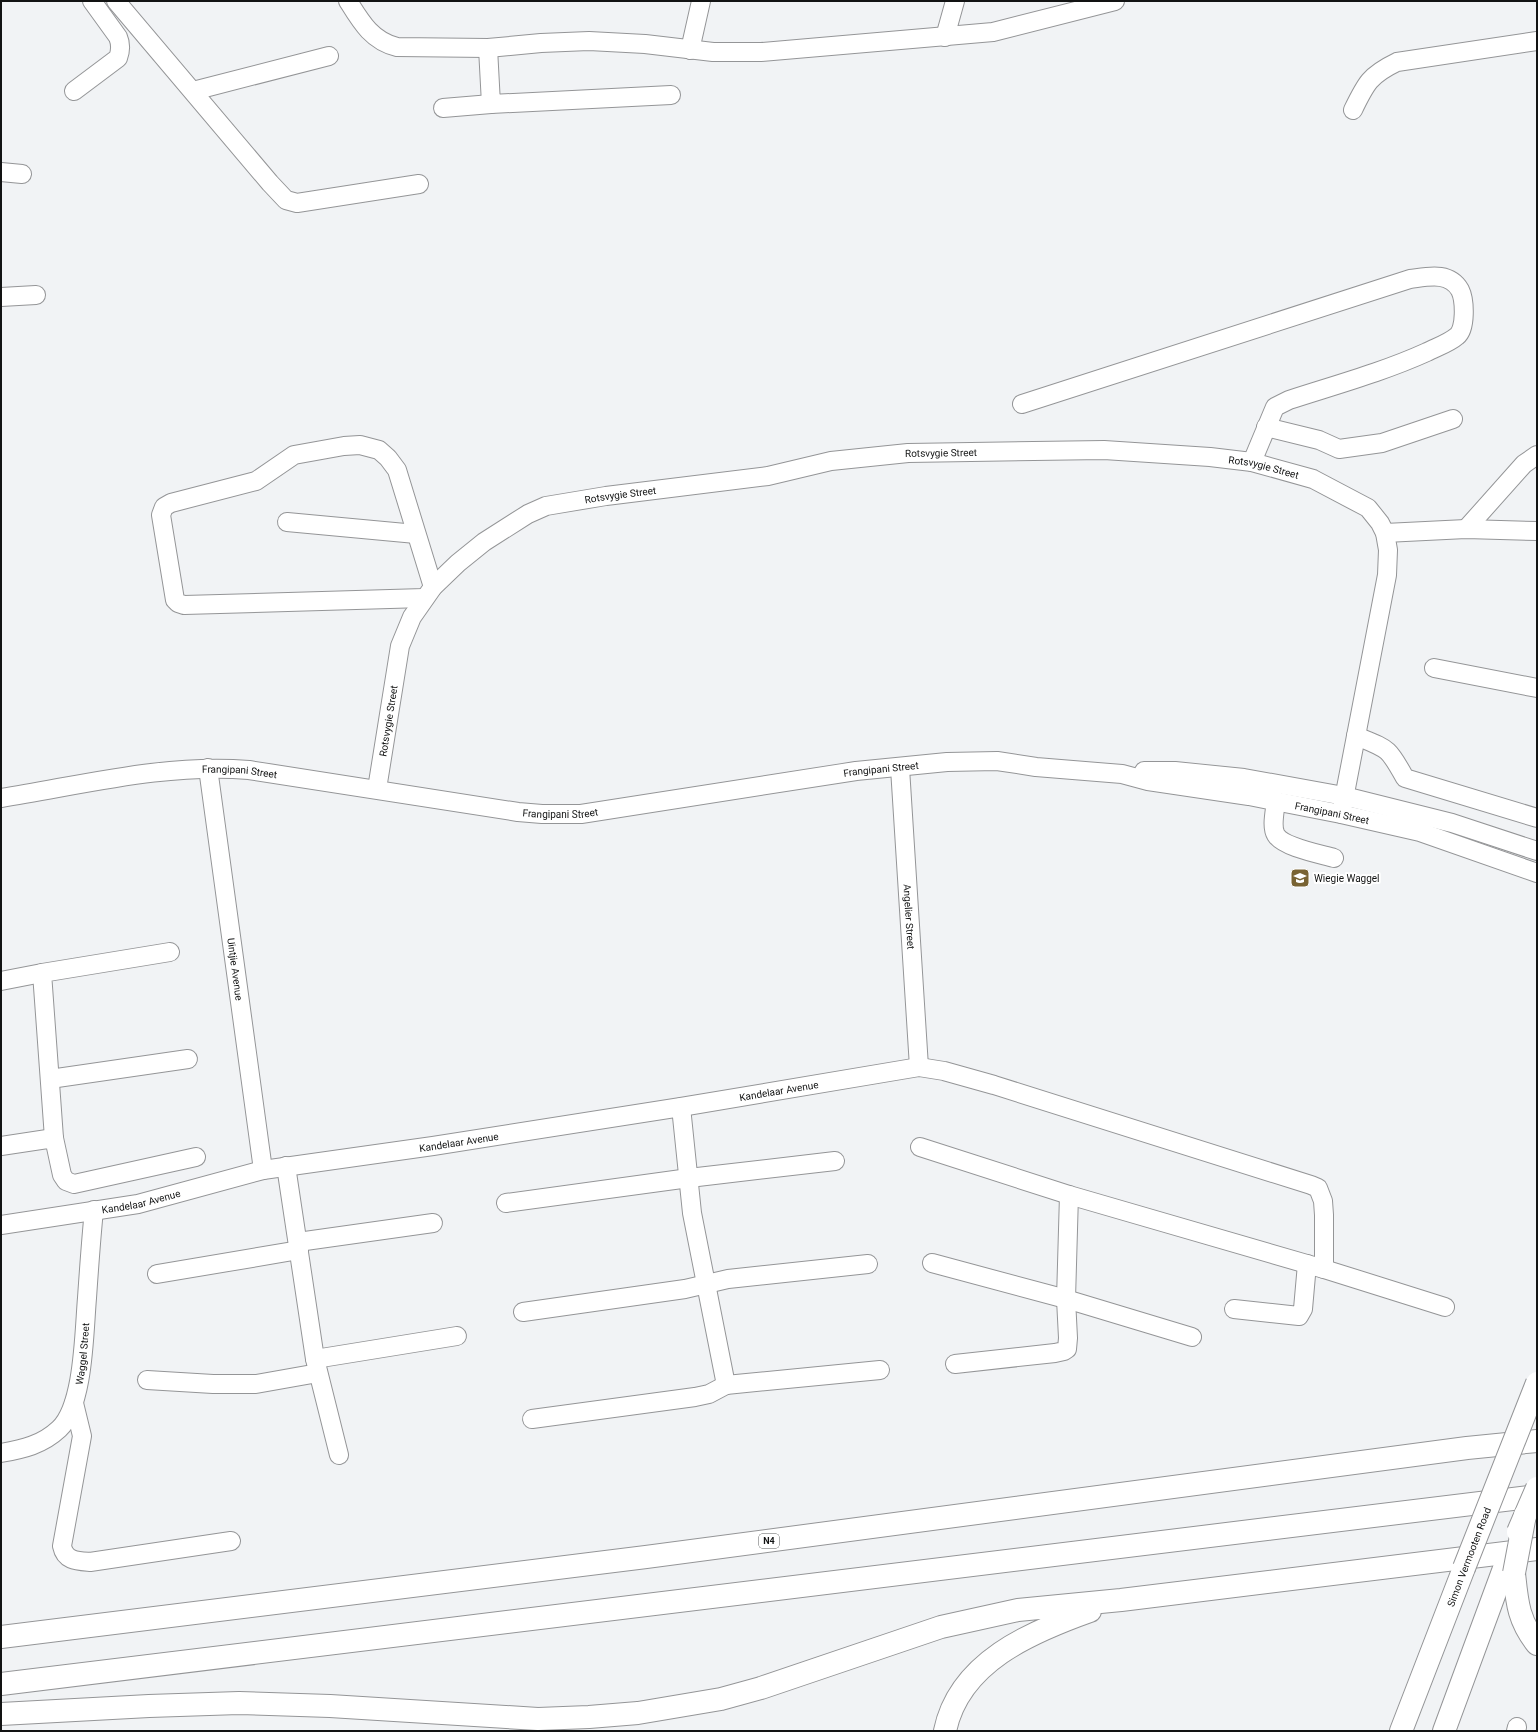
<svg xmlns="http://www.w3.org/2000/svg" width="1538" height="1732" font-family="Roboto,sans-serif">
<rect width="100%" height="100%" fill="#f1f3f5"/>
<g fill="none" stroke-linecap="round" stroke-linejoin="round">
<defs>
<g id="minor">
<path d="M116 1 270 183 286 200 297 203 419 184"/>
<path d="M348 1C361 22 372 41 397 47L488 48 541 43 589 41 645 44 713 52H761L993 32 1115 1"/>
<path d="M945 37 955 1"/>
<path d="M488 48 491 104 671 95"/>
<path d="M690 50 701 1"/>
<path d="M74 91 118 58C121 50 121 44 118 37L92 1"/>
<path d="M193 91 329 56"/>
<path d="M443 108 491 104"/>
<path d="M1353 110C1366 83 1370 75 1397 62L1537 41"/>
<path d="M1 172 22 174"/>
<path d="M1 297 36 295"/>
<path d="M1022 404 1410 279C1427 277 1449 271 1460 290 1465 300 1466 329 1457 336 1449 343 1437 347 1427 352 1383 372 1335 385 1289 400L1275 407 1252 462"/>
<path d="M1266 427 1319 440 1339 449 1382 443 1453 419"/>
<path d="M287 522 416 534"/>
<path d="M1466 529 1524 464 1537 455"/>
<path d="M1385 533 1466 529 1537 531"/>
<path d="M424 598 184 605 178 603 175 600 161 515 164 507 171 503 256 481 294 455 344 446 360 445 379 450 388 458 397 470 433 587"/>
<path d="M1434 668 1537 688"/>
<path d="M1356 736C1388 749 1388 747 1405 778L1537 818"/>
<path id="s1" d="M208 768 263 1170"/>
<path id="s2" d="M900 768 919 1067"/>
<path d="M1144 771H1175L1244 778 1344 796 1452 823 1537 851"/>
<path id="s3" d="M377 789 400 646 412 617 433 587 458 563 484 542 528 514 546 506 606 496 768 476 831 461 908 453 1104 450 1210 457 1252 462 1313 479 1368 508 1380 523 1385 533 1388 550 1387 575 1341 814"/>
<path id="s4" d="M1 798C83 785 166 763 249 770L518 812 542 814H581L856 771 947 762 997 761 1036 767 1122 774 1148 781 1249 796 1341 814 1420 832 1537 873"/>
<path d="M1276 801C1275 811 1271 827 1276 835 1283 847 1320 854 1334 858"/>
<path d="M1 981 42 973"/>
<path d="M50 1079 188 1059"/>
<path d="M681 1107 692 1213 726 1385 880 1370"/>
<path d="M54 1138 42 973 170 952"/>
<path d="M1 1146 54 1138 62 1175 66 1181 74 1184 196 1157"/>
<path d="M920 1147 1069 1195 1324 1269"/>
<path d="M286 1166 315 1359 339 1455"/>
<path d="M506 1203 689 1178 835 1161"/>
<path id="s5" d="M1 1225 138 1204 263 1170 433 1146 681 1107 919 1067 944 1071 994 1085 1311 1185 1318 1188 1323 1201 1324 1215V1269L1445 1307"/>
<path d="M298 1242 433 1223"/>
<path d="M932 1263 1066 1299 1192 1337"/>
<path d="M157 1274 299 1250"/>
<path d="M1234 1309 1299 1316 1303 1309 1307 1264"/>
<path d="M523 1312 685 1289 728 1279 868 1264"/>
<path d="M315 1359 457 1336"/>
<path d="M955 1364 1055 1353 1064 1351 1067 1349 1068 1338 1066 1299 1069 1195"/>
<path d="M147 1380 213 1384H256L318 1373"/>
<path d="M74 1403 82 1436 62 1546C65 1561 77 1561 90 1562L231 1541"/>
<path d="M532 1419 695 1397 709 1394 726 1385"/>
<path id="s6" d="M1 1453C23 1449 42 1445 59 1429 84 1406 84 1332 87 1298 89 1269 91 1239 94 1210"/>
<path d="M1516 1731 1517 1727"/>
</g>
<path id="major" d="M1401 1731 1464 1568
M1444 1731 1506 1563"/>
<path id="highway" d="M1514 1573C1517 1602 1518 1620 1537 1644
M1 1637 646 1557 1467 1448 1537 1441
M1 1684 1537 1496
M1 1714 149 1706 239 1703 330 1706 538 1719 589 1717 638 1713 721 1699 761 1688 941 1627 1018 1610 1121 1600 1537 1549
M945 1731C959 1662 1031 1632 1090 1611"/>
</defs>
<use href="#minor" stroke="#949597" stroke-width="20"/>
<use href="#major" stroke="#949597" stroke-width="24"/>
<use href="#highway" stroke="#949597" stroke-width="24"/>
<use href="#minor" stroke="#fff" stroke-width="18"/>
<use href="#major" stroke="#fff" stroke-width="22"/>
<use href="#highway" stroke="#fff" stroke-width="22"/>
<defs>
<path id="major-bridge" d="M1518 1532 1537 1488
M1464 1568 1537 1383"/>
<path id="highway-bridge" d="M1514 1573 1525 1515"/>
</defs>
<use href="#major-bridge" stroke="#949597" stroke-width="24" stroke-linecap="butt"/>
<use href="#highway-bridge" stroke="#949597" stroke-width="24" stroke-linecap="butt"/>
<use href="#major-bridge" stroke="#fff" stroke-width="22"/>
<use href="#highway-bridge" stroke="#fff" stroke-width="22"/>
</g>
<defs>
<symbol id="school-square" viewBox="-11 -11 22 22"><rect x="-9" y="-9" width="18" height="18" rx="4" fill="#796333" stroke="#fff"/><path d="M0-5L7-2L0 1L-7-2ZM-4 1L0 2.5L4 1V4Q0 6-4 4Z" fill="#fff"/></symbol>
</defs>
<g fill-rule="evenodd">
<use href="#school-square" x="1289" y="867" width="22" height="22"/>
</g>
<g text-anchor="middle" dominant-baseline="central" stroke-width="4" stroke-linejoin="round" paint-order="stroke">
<rect fill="#fff" stroke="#595a5a" stroke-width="1" x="759" y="1534" width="20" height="14" rx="3"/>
<g font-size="9" font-weight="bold" fill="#121313">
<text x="769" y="1541">N4</text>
</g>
<g font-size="10" fill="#121313" stroke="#fff">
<text stroke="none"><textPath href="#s3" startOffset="752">Rotsvygie Street</textPath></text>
<text stroke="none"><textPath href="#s3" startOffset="1076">Rotsvygie Street</textPath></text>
<text stroke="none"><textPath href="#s3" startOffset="428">Rotsvygie Street</textPath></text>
<text stroke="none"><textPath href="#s3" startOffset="69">Rotsvygie Street</textPath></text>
<text stroke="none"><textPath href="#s4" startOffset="889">Frangipani Street</textPath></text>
<text stroke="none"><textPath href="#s4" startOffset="241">Frangipani Street</textPath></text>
<text stroke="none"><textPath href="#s4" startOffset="565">Frangipani Street</textPath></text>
<text stroke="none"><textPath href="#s4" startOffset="1345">Frangipani Street</textPath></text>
<text stroke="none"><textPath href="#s2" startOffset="149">Angelier Street</textPath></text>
<text stroke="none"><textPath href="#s1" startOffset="203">Uintjie Avenue</textPath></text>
<text stroke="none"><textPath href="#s5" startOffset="790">Kandelaar Avenue</textPath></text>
<text stroke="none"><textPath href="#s5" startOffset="466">Kandelaar Avenue</textPath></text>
<text stroke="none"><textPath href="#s5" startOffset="142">Kandelaar Avenue</textPath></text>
<text stroke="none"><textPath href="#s6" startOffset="144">Waggel Street</textPath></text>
<text transform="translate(1469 1557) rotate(-69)">Simon Vermooten Road</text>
</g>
<g font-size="10" fill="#121313" stroke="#fff" text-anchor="start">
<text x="1314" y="878">Wiegie Waggel</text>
</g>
</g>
<rect width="1538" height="1732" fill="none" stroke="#121313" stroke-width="4"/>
</svg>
